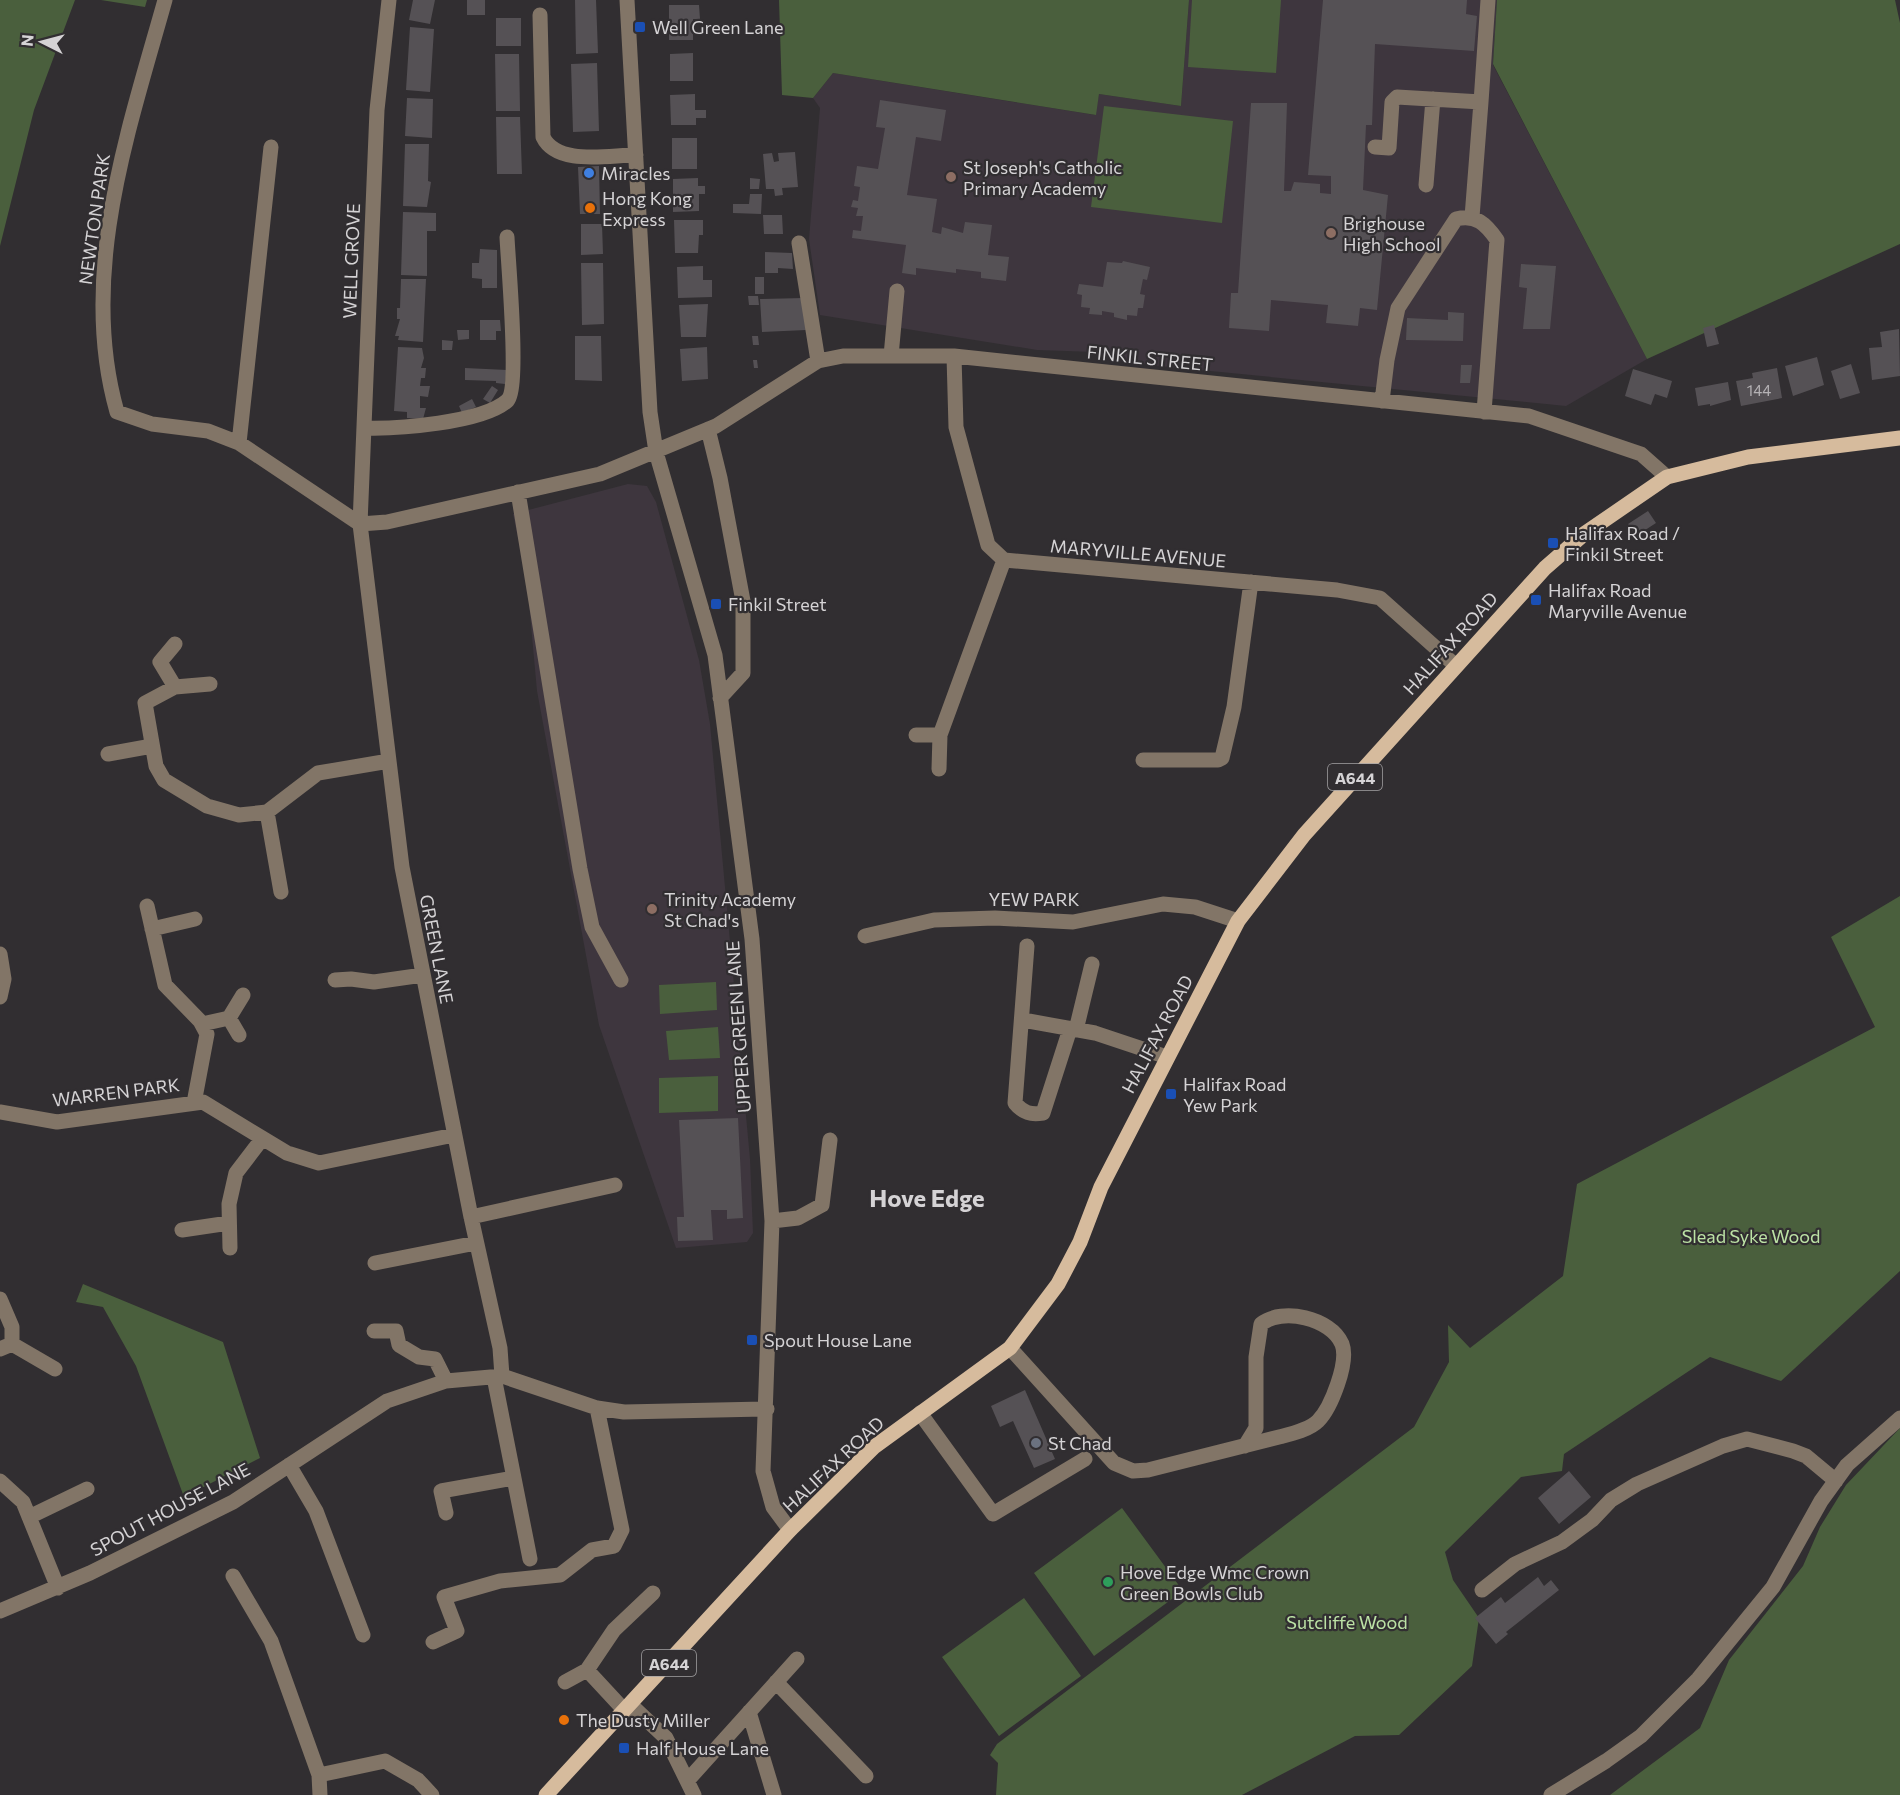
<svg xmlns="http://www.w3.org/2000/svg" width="1900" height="1795" font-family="Commissioner,sans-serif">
<rect width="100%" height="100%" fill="#312e31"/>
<path fill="#3e363e" d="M1189 0H1497L1493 65 1647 359 1566 406 1149 365 1095 352 1037 350 820 315 809 239 820 108 813 98 833 73 1095 115 1099 94 1181 106Z
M628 484 647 486 656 502 699 660 710 724 750 1159 753 1233 747 1242 676 1248 599 1025 537 691 527 581 513 514Z"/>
<path fill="#4a5f3d" d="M0 0H75L34 110 0 246Z
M101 0H147L145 7Z
M779 0H1189L1181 106 1099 94 1096 115 833 73 813 98 782 95Z
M1192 0H1281L1276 73 1188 67Z
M1497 0H1895L1900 23V244L1647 359 1493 64Z
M1104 106 1233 121 1222 223 1091 207Z
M1900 896V1271L1781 1381 1710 1357 1564 1454 1562 1471 1521 1477 1445 1552 1453 1580 1479 1618 1472 1666 1399 1735 1355 1736 1242 1795H996L998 1763 990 1755 997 1744 1414 1427 1449 1362 1448 1325 1470 1348 1563 1276 1577 1184 1875 1027 1831 937Z
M716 982 717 1010 660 1014 659 985Z
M718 1027 720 1058 669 1060 666 1031Z
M718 1076V1111L659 1113V1078Z
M83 1284 223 1342 260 1458 184 1497 136 1366 103 1307 76 1302Z
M1900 1428V1795H1610L1700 1728 1729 1660 1803 1566 1820 1527 1846 1485Z
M1122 1508 1183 1591 1094 1656 1034 1573Z
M1024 1598 1081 1676 999 1736 942 1657Z"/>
<path fill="#555155" d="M413 0H435L430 24 409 20Z
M467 0H485V15H467Z
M575 0H596L598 53 576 54Z
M1323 0H1467L1466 14 1477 16 1474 51 1375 44 1372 125H1366L1363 190 1388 195 1377 310 1360 308 1358 326 1326 323 1328 305 1271 300 1269 331 1229 328 1231 293H1238L1251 103H1287L1284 191H1291L1294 182 1320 184V193L1331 194V176L1308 175Z
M669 5H699L700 19H693V40H669Z
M496 18H521V46H496Z
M410 27 434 29 430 92 406 90Z
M693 53V81H670V54Z
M495 54H519L520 111H496Z
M597 63 599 131 573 132 571 64Z
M695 94V110H706V118H696V125H671L670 95Z
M407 98 433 99 432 138 405 136Z
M880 100 946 110 941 141 916 137 907 195 937 199 932 232 941 234 942 227 963 233 965 222 992 225 988 255 1009 257 1006 281 981 278V272L956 269V273L916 268V275L902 273 906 245 852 238 853 230 861 231 863 216H856L858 208 851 207 853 200 858 201 860 187 854 186 857 166 878 169 885 128 876 127Z
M496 117H520L522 174H497Z
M672 138H697V169H672Z
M405 144H429L428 181 431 182 427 207 403 206Z
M795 152 798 187 782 188 783 195 775 196 774 189H766L763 154 772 153 774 162 779 161 778 153Z
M599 166 600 214H580L578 167Z
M698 178V186H705V194H699V211L673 212V179Z
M750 178 760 179 759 189H750Z
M750 194H762L761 214 733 213V204H749Z
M403 212 436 213V231H427V276L401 275Z
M763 215H782L783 234H764Z
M674 220H703V235H699L698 253H675Z
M581 224H602L603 254 581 255Z
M480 249 497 250V288H482V279L472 278V263H479Z
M765 252 792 253 793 269 778 268V273H765Z
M1123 261 1150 267 1147 280 1143 279 1140 294 1145 295 1143 308H1138L1137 316 1127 315V320L1114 317V313L1102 311V315L1089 314 1090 308 1081 307 1082 295 1077 294 1079 284 1103 287 1107 262 1122 263Z
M581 263H603L604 324 582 325Z
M1521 264 1556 266 1550 329H1523L1527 288 1519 287Z
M703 266V280H712V297L678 298 677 267Z
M755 277H764V294H755Z
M401 279H426L423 342 398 340 399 336H395L400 319H397V308H400Z
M748 296H758L759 305H749Z
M804 298 806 330 762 332 760 299Z
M708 304 706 337H681L679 305Z
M1448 312 1464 313 1463 341 1406 340 1407 318 1448 320Z
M480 320H500L501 331H496V340H480Z
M1714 325 1719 344 1707 347 1703 328Z
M1899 329 1900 376 1872 380 1869 348 1882 347 1880 332Z
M457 330H469V339L458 340Z
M575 336H601L602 381 575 380Z
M752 336H758L759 345H753Z
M442 340 453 341 452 350H442Z
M398 347 422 348 424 358 421 368H426L425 378H421L420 386H430L428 397 420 396V408H426L423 419 407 418V412L394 411Z
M707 347 708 379 682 381 680 349Z
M1817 357 1824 385 1793 396 1785 366Z
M753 360H757L758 368H754Z
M1851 364 1860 393 1840 399 1831 371Z
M1461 365H1472L1470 383H1460Z
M465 368 507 370 505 384 496 383V381L465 380Z
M1777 368 1782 398 1741 406 1736 381 1753 378 1752 373Z
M1633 369 1672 381 1667 398 1655 394 1651 405 1625 396Z
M1728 382 1731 400 1710 406V404L1698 406 1695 388Z
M492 386 498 390 490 403 483 399Z
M472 399 476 407 462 413 459 406Z
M1648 511 1656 523 1636 536 1628 524Z
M738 1118 743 1218 727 1219V1210H711L713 1240 678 1241 677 1217H684L679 1120Z
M1025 1390 1055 1459 1034 1468 1013 1421 1000 1427 991 1406Z
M1569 1471 1591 1497 1559 1524 1538 1498Z
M1538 1577 1544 1586 1551 1580 1559 1590 1506 1632 1508 1634 1496 1644 1475 1618 1501 1597 1505 1603Z"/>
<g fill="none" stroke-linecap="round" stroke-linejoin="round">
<path stroke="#827567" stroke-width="15" d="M165 0C128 132 78 275 117 412L152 424 208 431 239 443 360 524
M389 0 377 110 360 524 402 867 471 1217 500 1348 502 1376
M627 0 650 412 656 452 715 655 752 939 772 1221 763 1471 773 1507 790 1530
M540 15 543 137C557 166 608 155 636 155
M1481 102 1488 0
M1375 147 1389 148 1392 102 1397 97 1481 102 1472 217
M1426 185 1433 99
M799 243 818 361
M891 356 897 291
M954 356 956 427 988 545 1004 560 1337 590 1380 598 1455 665
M1382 401 1387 360 1398 308 1456 219C1476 214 1486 224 1497 240L1484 412
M364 428C397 429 482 423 507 401 520 390 508 261 507 237
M708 429 720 478 743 601V673L720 698
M239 443 271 147
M518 492 580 869 592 927 621 980
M360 524 387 522 600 474 716 426 818 361 843 356H954L1529 416 1641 454 1667 477
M175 644 160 662 175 687 145 703 156 766 164 780 207 806 239 815 267 812 318 773 389 761
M175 687 210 684
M916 735H940
M108 754 152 746
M1143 760H1218L1222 758 1234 707 1251 582
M939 769 940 735 1004 560
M267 812 281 892
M147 906 165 985 200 1021 207 1034 194 1103
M152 929 195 919
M865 936 934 920 995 918 1073 922 1163 904 1195 907 1238 921
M1027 946 1015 1103C1023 1113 1031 1115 1043 1113L1070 1029
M0 954 4 979 0 997
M335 980 351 979 374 982 423 975
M229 1018 239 1035
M1023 1020 1095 1033 1167 1057
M202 1024 229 1018 243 995
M1076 1030 1092 964
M0 1112 57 1122 203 1102 287 1153 319 1163 454 1135
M471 1217 615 1185
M772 1221 798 1218 822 1205 830 1140
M182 1230 229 1223
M230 1248 229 1204 236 1173 262 1139
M375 1263 476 1243
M0 1299 12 1327V1344
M374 1331H396L399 1345 419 1357 435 1359 446 1381
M1010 1348 1114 1463 1133 1471 1148 1470 1279 1437C1291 1434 1309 1430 1318 1421 1331 1408 1349 1362 1342 1344 1331 1318 1282 1307 1261 1324L1256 1357V1428L1245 1446
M0 1349 12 1344 55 1369
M494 1377 530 1559
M920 1413 993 1514 1085 1459
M289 1465 316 1511 363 1635
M0 1481 23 1502 58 1588
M446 1513 441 1491 514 1478
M29 1517 87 1489
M233 1576 271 1641 319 1775 385 1761 418 1780 432 1795
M1482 1590 1515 1564 1562 1542 1592 1520 1611 1500 1637 1484 1723 1446 1747 1439 1793 1451 1806 1456 1836 1481
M0 1611 90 1573 233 1502 387 1401 446 1381 502 1376 597 1408 624 1412 767 1409
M433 1642 457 1631 444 1597 500 1581 560 1575 592 1550 614 1546 622 1530 597 1408
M565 1682 587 1670
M776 1682 866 1776
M631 1705 666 1738 694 1795
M625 1711 587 1670 614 1630 653 1593
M749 1712 774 1795
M319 1775 320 1795
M688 1780 797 1659
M1551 1795 1606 1761 1641 1736 1698 1679 1773 1587 1821 1501 1847 1465 1900 1418"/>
<path stroke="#d6bb9d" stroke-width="15" d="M546 1795 790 1530 874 1447 1010 1348 1058 1284 1080 1242 1101 1187 1238 921 1304 835 1545 568 1584 534 1667 477 1748 457 1900 438"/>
</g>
<g fill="#1a4fb4" stroke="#312e31" stroke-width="2">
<rect x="634" y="21" width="12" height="12" rx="3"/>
<rect x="1547" y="537" width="12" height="12" rx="3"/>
<rect x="1530" y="594" width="12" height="12" rx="3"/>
<rect x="710" y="598" width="12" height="12" rx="3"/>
<rect x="1165" y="1088" width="12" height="12" rx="3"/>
<rect x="746" y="1334" width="12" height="12" rx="3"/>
<rect x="618" y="1742" width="12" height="12" rx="3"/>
</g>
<circle fill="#3f7fe0" stroke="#312e31" stroke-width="2" cx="589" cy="173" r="6"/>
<g fill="#8d6e63" stroke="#312e31" stroke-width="2">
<circle cx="951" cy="177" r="6"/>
<circle cx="1331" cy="233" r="6"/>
<circle cx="652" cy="909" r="6"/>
</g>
<g fill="#e8710a" stroke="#312e31" stroke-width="2">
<circle cx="590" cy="208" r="6"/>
<circle cx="564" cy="1720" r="6"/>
</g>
<circle fill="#6b7280" stroke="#312e31" stroke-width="2" cx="1036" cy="1443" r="6"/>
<circle fill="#2e9e5b" stroke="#312e31" stroke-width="2" cx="1108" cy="1582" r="6"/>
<g text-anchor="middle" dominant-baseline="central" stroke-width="4.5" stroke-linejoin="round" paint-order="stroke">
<g font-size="15" fill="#b5b2b5">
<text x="1759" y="390">144</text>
</g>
<g fill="#312e31" stroke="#a4a2a4" stroke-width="1.5">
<rect x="1328" y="764" width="54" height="26" rx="4.5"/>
<rect x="642" y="1650" width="54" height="26" rx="4.5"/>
</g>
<g font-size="16" font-weight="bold" fill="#d5d3d5">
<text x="1355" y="777">A644</text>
<text x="669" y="1663">A644</text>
</g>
<g font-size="18" fill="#d5d3d5" stroke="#312e31" text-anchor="start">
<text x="652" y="27">Well Green Lane</text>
<text x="963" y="167">St Joseph's Catholic<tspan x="963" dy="21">Primary Academy</tspan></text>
<text x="601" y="173">Miracles</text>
<text x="602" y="198">Hong Kong<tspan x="602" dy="21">Express</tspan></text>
<text x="1343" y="223">Brighouse<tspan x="1343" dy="21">High School</tspan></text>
<text x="1565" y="533">Halifax Road /<tspan x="1565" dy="21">Finkil Street</tspan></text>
<text x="1548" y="590">Halifax Road<tspan x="1548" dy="21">Maryville Avenue</tspan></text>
<text x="728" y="604">Finkil Street</text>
<text x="664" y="899">Trinity Academy<tspan x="664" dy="21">St Chad's</tspan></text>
<text x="1183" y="1084">Halifax Road<tspan x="1183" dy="21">Yew Park</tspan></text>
<text x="764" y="1340">Spout House Lane</text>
<text x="1048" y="1443">St Chad</text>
<text x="1120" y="1572">Hove Edge Wmc Crown<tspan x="1120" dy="21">Green Bowls Club</tspan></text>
<text x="576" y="1720">The Dusty Miller</text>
<text x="636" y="1748">Half House Lane</text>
</g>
<g font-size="18" fill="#d5d3d5" stroke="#312e31">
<text transform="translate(94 219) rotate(-82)">NEWTON PARK</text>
<text transform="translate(351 261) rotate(-88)">WELL GROVE</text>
<text transform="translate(1150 358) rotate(6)">FINKIL STREET</text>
<text transform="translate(1138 553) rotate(5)">MARYVILLE AVENUE</text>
<text transform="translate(1450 643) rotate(-48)">HALIFAX ROAD</text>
<text x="1034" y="899">YEW PARK</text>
<text transform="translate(437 949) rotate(79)">GREEN LANE</text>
<text transform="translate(738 1027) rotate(-94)">UPPER GREEN LANE</text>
<text transform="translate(1157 1034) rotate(-62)">HALIFAX ROAD</text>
<text transform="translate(116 1092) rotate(-7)">WARREN PARK</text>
<text transform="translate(833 1464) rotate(-43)">HALIFAX ROAD</text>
<text transform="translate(170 1509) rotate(-28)">SPOUT HOUSE LANE</text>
</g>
<g font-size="18" fill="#bce2a5" stroke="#312e31">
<text x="1751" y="1236">Slead Syke Wood</text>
<text x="1347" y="1622">Sutcliffe Wood</text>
</g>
<g font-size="24" font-weight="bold" fill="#d5d3d5" stroke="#312e31">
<text x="927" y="1197">Hove Edge</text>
</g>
</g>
<g transform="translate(42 42) rotate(276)" stroke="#312e31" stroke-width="4.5" paint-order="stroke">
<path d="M0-4.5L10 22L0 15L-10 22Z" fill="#d5d3d5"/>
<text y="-9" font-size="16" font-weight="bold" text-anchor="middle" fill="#d5d3d5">N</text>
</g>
</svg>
